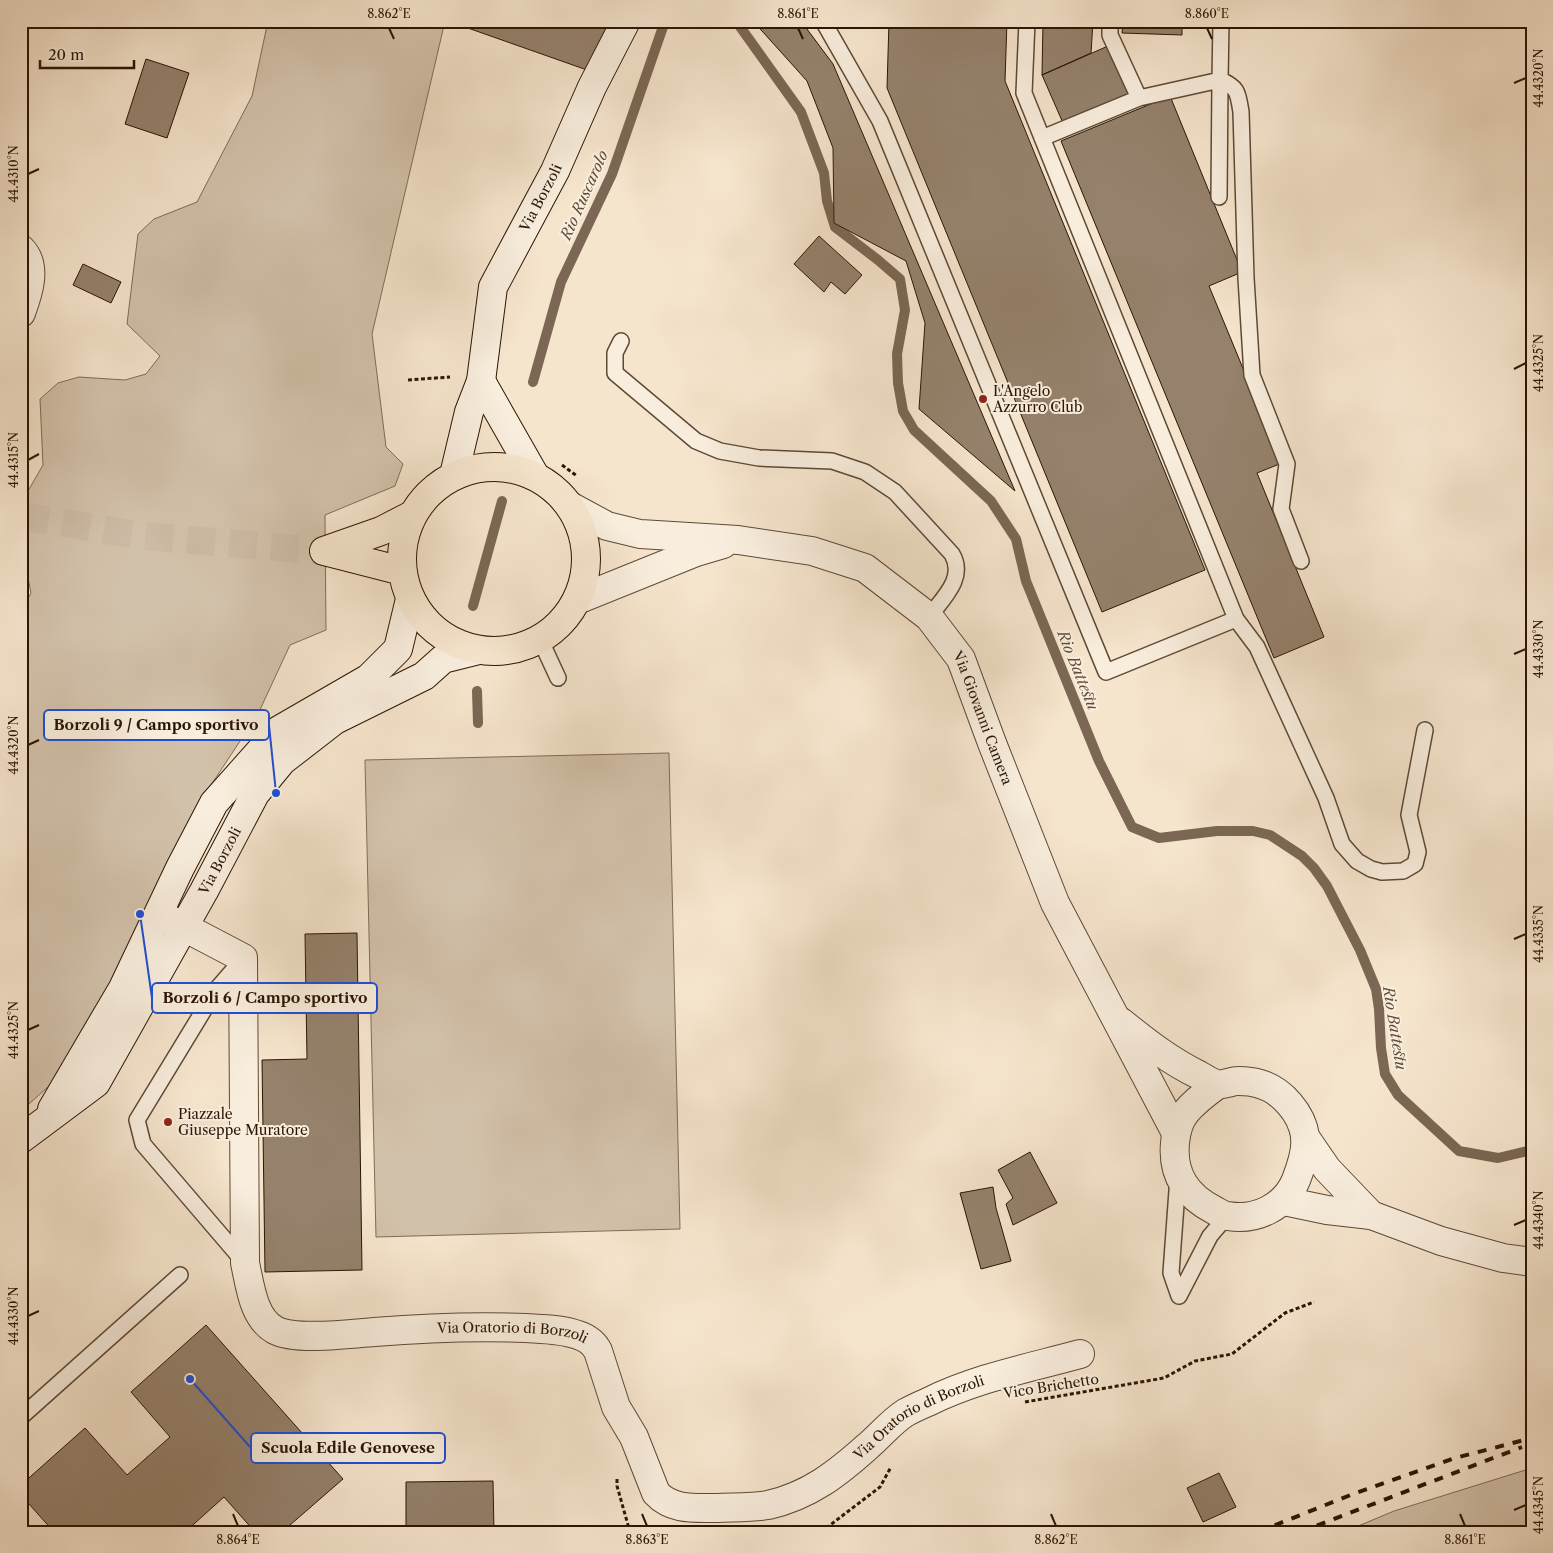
<svg xmlns="http://www.w3.org/2000/svg" width="1553" height="1553" font-family="'Libre Caslon Text',serif">
<rect width="100%" height="100%" fill="#f6e5cd"/>
<filter id="stains"><feTurbulence type="fractalNoise" baseFrequency=".004" numOctaves="4"/><feColorMatrix values="0 0 0 0 .2 0 0 0 0 .09 0 0 0 0 .02 0 0 0 .5 -.17"/></filter>
<radialGradient id="worn" r=".72"><stop offset=".6" stop-color="#630" stop-opacity="0"/><stop offset="1" stop-color="#630" stop-opacity=".3"/></radialGradient>
<path fill="#d3c2ab" stroke="#7f6c57" d="M268 21H445L372 334 386 447 403 464 395 486 325 515 326 630 290 645 258 714 211 785 99 1015 57 1079 21 1111V612L31 593 21 543V503L43 465 40 399 58 383 79 377 125 380 146 374 160 356 127 324 138 234 154 219 197 202 252 96Z
M669 753 680 1229 376 1237 365 760Z
M1532 1468V1532H1344L1394 1511Z"/>
<g fill="none" stroke-linecap="round" stroke-linejoin="round">
<path stroke="#7b6753" stroke-width="10" d="M736 21 801 112 824 173 827 201 835 227 878 260 900 279 905 310 897 354 898 383 903 411 914 430 991 501 1016 539 1026 581 1099 761 1132 827 1159 838 1217 831H1253L1270 835 1302 856 1314 868 1327 886 1360 950 1376 989 1379 1009 1381 1048 1385 1074 1398 1095 1459 1151 1498 1158 1532 1150
M533 382 561 282 612 174 665 21
M473 606 502 501
M477 691 478 723"/>
</g>
<path fill="#95816c" stroke="#2b1503" d="M467 21H612L587 70 465 27Z
M753 21H801L833 64 1015 491 919 409 925 323 906 261 834 223 833 148 807 81Z
M889 21H1007L1005 81 1205 570 1102 612 887 88Z
M1043 21H1093L1091 53 1042 75Z
M1123 21H1182V35L1122 33Z
M1108 46 1130 93 1063 123 1042 75Z
M146 59 189 73 167 138 125 124Z
M1170 96 1242 272 1209 286 1282 463 1257 473 1324 637 1274 658 1061 141Z
M819 236 862 275 845 294 831 282 824 292 794 264Z
M83 264 121 282 111 303 73 285Z
M357 933 362 1270 265 1272 262 1060 307 1059 305 934Z
M1030 1152 1057 1203 1013 1225 1006 1204 1013 1198 998 1170Z
M993 1187 996 1208 1011 1261 981 1269 960 1193Z
M206 1325 343 1479 282 1532H255L224 1497 185 1532H54L21 1495V1485L85 1428 127 1475 170 1437 131 1392Z
M1219 1473 1236 1507 1203 1522 1187 1488Z
M493 1481 494 1532H406V1482Z"/>
<g fill="none" stroke-linecap="round" stroke-linejoin="round">
<path stroke="#cdbba5" stroke-width="28" stroke-dasharray="28 14" stroke-linecap="butt" d="M21 516 143 536 324 551"/>
<defs>
<path id="service" d="M823 21 880 121 1106 672 1236 619 1024 93 1027 21
M1139 98 1220 80 1221 21
M1042 138 1139 98 1110 35V21
M1219 197 1220 80C1238 87 1238 93 1241 112L1246 278 1252 375 1287 464 1281 509 1301 561
M621 341 615 353V373L696 441 720 451 759 458 832 461 865 472 895 492 952 554C966 578 943 598 929 617
M1236 619 1257 647 1326 798 1342 844 1357 861 1371 869 1382 872 1403 871 1415 864 1418 852 1409 815 1425 730
M540 639 558 678
M242 960 216 990 137 1120 143 1144 244 1262
M1178 1177 1171 1273 1179 1296
M1179 1296 1210 1236 1227 1216
M21 1417 180 1275"/>
<g id="minor">
<path d="M21 249C38 266 28 294 21 313"/>
<path id="s1" d="M163 916 243 958 245 1263C250 1285 253 1318 275 1330 295 1341 350 1334 374 1332 424 1328 475 1326 526 1328 543 1329 562 1329 578 1335 587 1338 594 1343 598 1351L616 1407 634 1437 656 1493C672 1510 693 1508 715 1508 733 1507 751 1508 768 1505 809 1496 838 1473 868 1446 880 1436 891 1422 905 1413 912 1409 921 1405 928 1402 976 1378 1029 1368 1080 1354"/>
</g>
<g id="tertiary">
<path id="s2" d="M570 506 607 526 640 534 738 540 812 551 865 568 929 617 961 659 992 743 1055 903 1176 1133"/>
<path d="M577 600 696 552 723 544"/>
<path d="M1121 1022C1146 1042 1170 1061 1199 1075 1204 1078 1210 1082 1216 1084 1222 1086 1231 1081 1238 1081 1245 1081 1254 1082 1260 1084 1282 1090 1302 1114 1305 1136 1307 1150 1301 1167 1296 1180 1285 1207 1256 1221 1228 1216 1223 1216 1218 1212 1214 1210 1187 1196 1172 1175 1175 1143 1176 1133 1179 1120 1186 1112 1195 1101 1206 1093 1217 1085"/>
<path d="M1305 1137 1327 1169 1371 1215"/>
<path d="M1284 1201 1327 1210 1371 1215 1441 1241 1503 1258 1532 1262"/>
</g>
<g id="secondary">
<path d="M481 381 535 476"/>
<path id="s3" d="M454 475 469 412 481 381 493 287 555 171 592 87 626 21"/>
<path d="M52 1109 123 988 180 868 214 803 279 730 369 678 398 649 410 599"/>
<path id="s4" d="M21 1139 96 1083 204 891 255 794 282 761 335 720 424 676 443 659 479 650"/>
</g>
<path id="primary" d="M402 559a92 92 0 1 1 184 0a92 92 0 1 1-184 0Z
M324 551 381 531 412 515
M324 551 402 571"/>
</defs>
<use href="#service" stroke="#5e4936" stroke-width="18"/>
<use href="#minor" stroke="#5e4936" stroke-width="30"/>
<use href="#tertiary" stroke="#5e4936" stroke-width="30"/>
<use href="#secondary" stroke="#2b1503" stroke-width="30"/>
<use href="#primary" stroke="#2b1503" stroke-width="30"/>
<path stroke="#2b1503" stroke-width="3" stroke-dasharray="4 2.5" stroke-linecap="butt" d="M408 380 450 377
M562 465 577 476
M1025 1402 1164 1378 1195 1361 1232 1354 1285 1313 1314 1302
M617 1479V1486L630 1532
M821 1532 880 1487 891 1467"/>
<use href="#service" stroke="#f9eede" stroke-width="15"/>
<use href="#minor" stroke="#f9eede" stroke-width="28"/>
<use href="#tertiary" stroke="#f9eede" stroke-width="28"/>
<use href="#secondary" stroke="#f9eede" stroke-width="28"/>
<use href="#primary" stroke="#f6e5cd" stroke-width="28"/>
<path stroke="#2b1503" stroke-width="4" stroke-dasharray="9 9" stroke-linecap="butt" d="M1258 1532 1353 1494 1455 1458 1532 1438
M1300 1532 1522 1447"/>
</g>
<path fill="none" stroke="#2b1503" stroke-width="2" d="M389 28 394 39M798 28 803 39M1207 28 1212 39M1514 83 1526 78M28 174 39 169M1514 369 1526 363M28 460 39 454M1514 654 1526 649M28 745 39 740M1514 939 1526 934M28 1030 39 1025M1514 1225 1526 1220M28 1316 39 1311M1514 1510 1526 1505M233 1514 238 1526M642 1514 647 1526M1051 1514 1056 1526M1460 1514 1465 1526"/>
<g fill="#8f2418" stroke="#f9eede" stroke-width="2">
<circle cx="983" cy="399" r="5"/>
<circle cx="168" cy="1122" r="5"/>
</g>
<g text-anchor="middle" dominant-baseline="central" stroke-width="4" stroke-linejoin="round" paint-order="stroke">
<g font-size="14" fill="#2b1503" stroke="#f9eede">
<text stroke="none"><textPath href="#s3" startOffset="294">Via Borzoli</textPath></text>
<text stroke="none"><textPath href="#s2" startOffset="501">Via Giovanni Camera</textPath></text>
<text stroke="none"><textPath href="#s4" startOffset="348">Via Borzoli</textPath></text>
<text stroke="none"><textPath href="#s1" startOffset="710">Via Oratorio di Borzoli</textPath></text>
<text transform="translate(1051 1386) rotate(-9)">Vico Brichetto</text>
<text stroke="none"><textPath href="#s1" startOffset="1249">Via Oratorio di Borzoli</textPath></text>
</g>
<g font-size="14" fill="#2b1503" stroke="#f9eede" text-anchor="start">
<text x="993" y="391">L'Angelo<tspan x="993" dy="16">Azzurro Club</tspan></text>
<text x="178" y="1114">Piazzale<tspan x="178" dy="16">Giuseppe Muratore</tspan></text>
</g>
<g font-size="15" font-style="italic" fill="#614c38" stroke="#f9eede">
<text transform="translate(584 195) rotate(-66)">Rio Ruscarolo</text>
<text transform="translate(1078 670) rotate(68)">Rio Battestu</text>
<text transform="translate(1395 1028) rotate(81)">Rio Battestu</text>
</g>
</g>
<path fill="none" stroke="#1d4ed8" stroke-width="2" d="M276 793L269 725M140 914L152 998M190 1379L251 1448"/>
<g fill="#1d4ed8" stroke="#f9eede" stroke-width="2">
<circle cx="276" cy="793" r="5"/>
<circle cx="140" cy="914" r="5"/>
<circle cx="190" cy="1379" r="5"/>
</g>
<g fill="#f9eede" stroke="#1d4ed8" stroke-width="2">
<rect x="44" y="710" width="225" height="30" rx="5"/>
<rect x="152" y="983" width="225" height="30" rx="5"/>
<rect x="251" y="1433" width="194" height="30" rx="5"/>
</g>
<g font-size="15" text-anchor="middle" font-weight="bold" fill="#2b1503">
<text x="156" y="730">Borzoli 9 / Campo sportivo</text>
<text x="265" y="1003">Borzoli 6 / Campo sportivo</text>
<text x="348" y="1453">Scuola Edile Genovese</text>
</g>
<rect width="1553" height="1553" fill="none" stroke="#f6e5cd" stroke-width="55"/>
<path d="M40 60v8h94v-8" fill="none" stroke="#2b1503" stroke-width="2.5"/>
<text x="48" y="60" font-size="15" fill="#2b1503" stroke="#f9eede" stroke-width="4" paint-order="stroke">20 m</text>
<rect x="28" y="28" width="1498" height="1498" fill="none" stroke="#2b1503" stroke-width="2"/>
<g font-size="12" text-anchor="middle" fill="#2b1503">
<text x="389" y="18">8.862°E</text>
<text x="798" y="18">8.861°E</text>
<text x="1207" y="18">8.860°E</text>
<text transform="translate(1539 78) rotate(-90)" y="4">44.4320°N</text>
<text transform="translate(14 174) rotate(-90)" y="4">44.4310°N</text>
<text transform="translate(1539 363) rotate(-90)" y="4">44.4325°N</text>
<text transform="translate(14 460) rotate(-90)" y="4">44.4315°N</text>
<text transform="translate(1539 649) rotate(-90)" y="4">44.4330°N</text>
<text transform="translate(14 745) rotate(-90)" y="4">44.4320°N</text>
<text transform="translate(1539 934) rotate(-90)" y="4">44.4335°N</text>
<text transform="translate(14 1030) rotate(-90)" y="4">44.4325°N</text>
<text transform="translate(1539 1220) rotate(-90)" y="4">44.4340°N</text>
<text transform="translate(14 1316) rotate(-90)" y="4">44.4330°N</text>
<text transform="translate(1539 1505) rotate(-90)" y="4">44.4345°N</text>
<text x="238" y="1544">8.864°E</text>
<text x="647" y="1544">8.863°E</text>
<text x="1056" y="1544">8.862°E</text>
<text x="1465" y="1544">8.861°E</text>
</g>
<rect width="100%" height="100%" filter="url(#stains)"/>
<rect width="100%" height="100%" fill="url(#worn)"/>
</svg>
